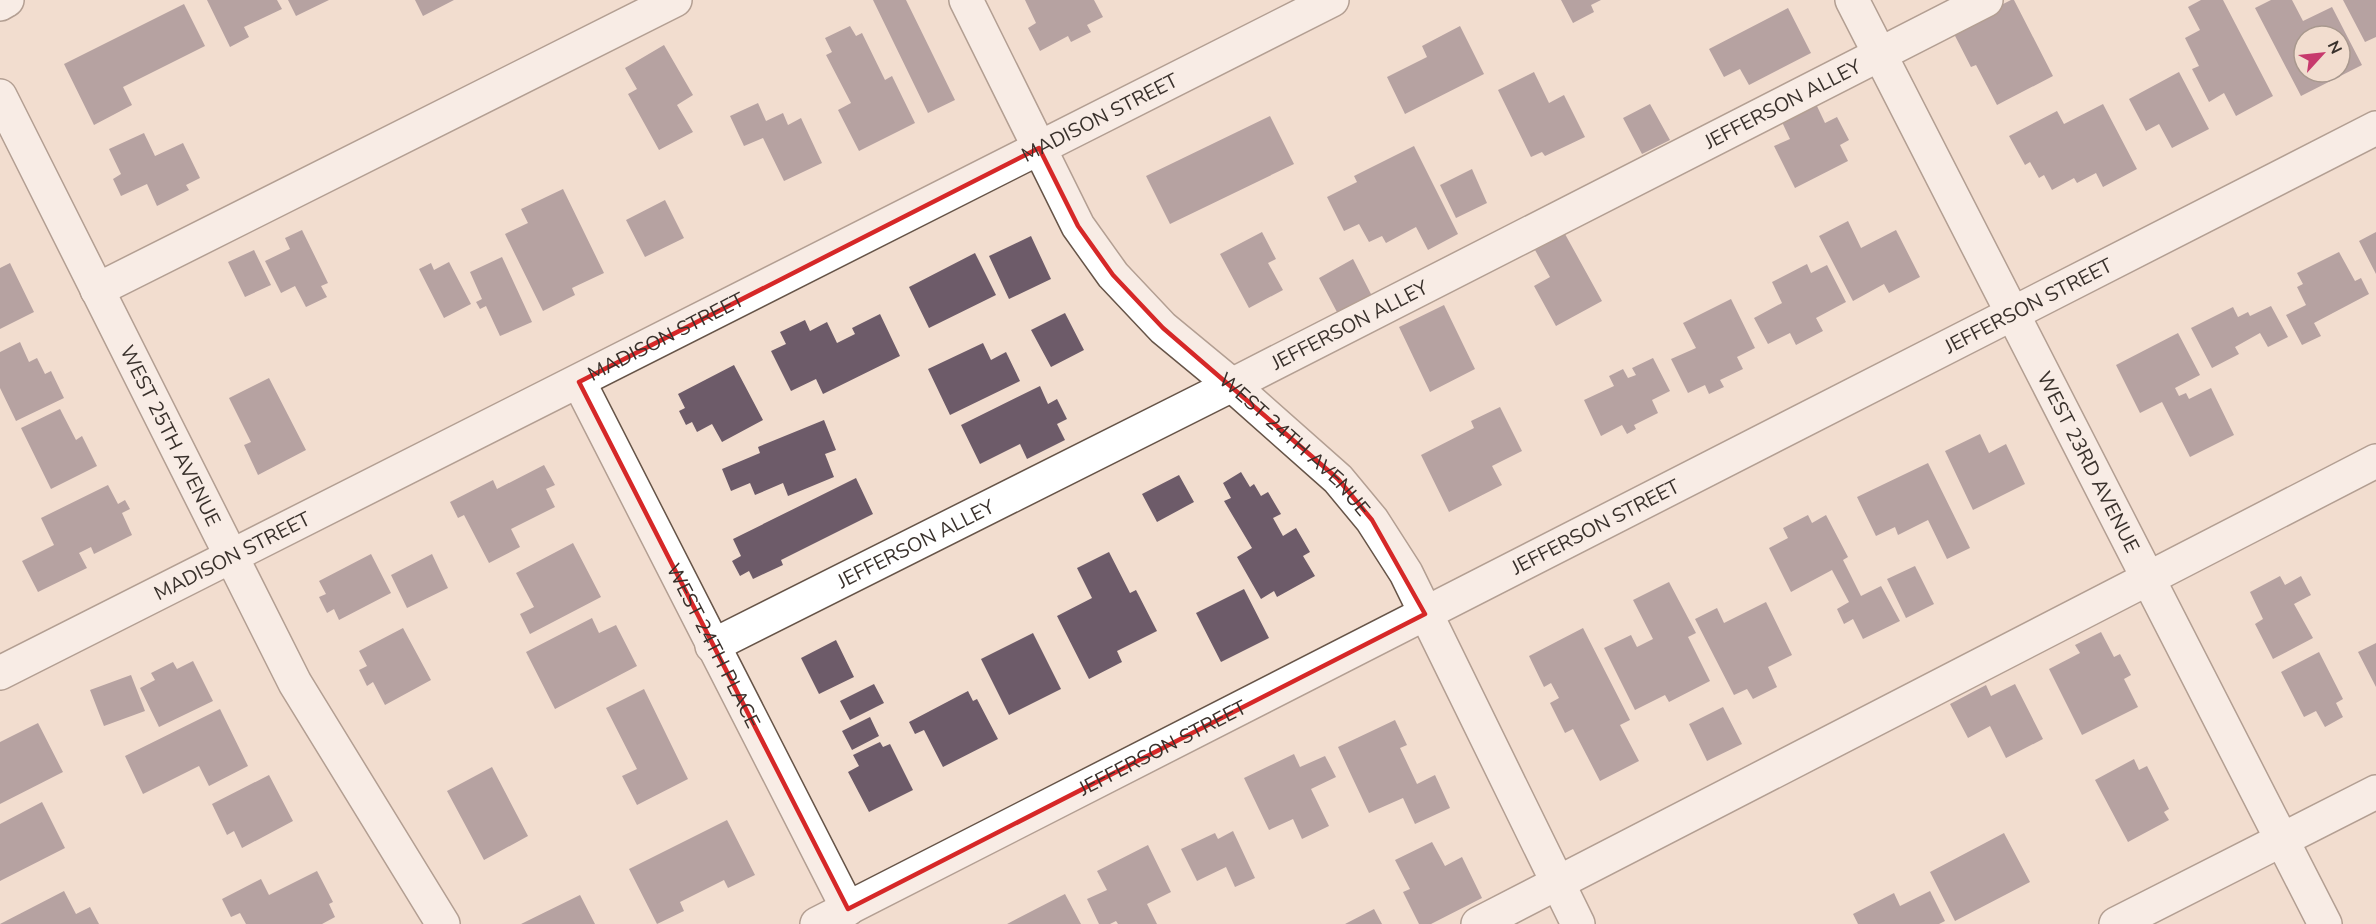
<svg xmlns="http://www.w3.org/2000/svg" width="2376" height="924" font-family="'Nunito Sans',sans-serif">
<rect width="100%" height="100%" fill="#f2ddcf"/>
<path fill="#6d5b69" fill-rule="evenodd" d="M207 0H277L282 9 244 27 249 37 230 47Z
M288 0H329L296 16Z
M415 0H454L423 16Z
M873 0H906L955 100 928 113Z
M1025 0H1094L1103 17 1087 25 1091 32 1071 42 1068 36 1040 51 1028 28 1036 23Z
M1561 0H1601L1591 5 1594 12 1573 23Z
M2011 0H2014L2053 76 1997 105 1976 65 1971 67 1952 30Z
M2201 0H2223L2273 96 2236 116 2224 93 2209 102 2192 69 2199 66 2185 38 2200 30 2188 7Z
M2271 0H2292L2303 21 2332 7 2362 65 2301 96 2255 8ZM2304 36H2340V72H2304Z
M2343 0H2376V37L2365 42Z
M184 4 205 46 123 87 132 105 94 125 64 64Z
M1788 8 1811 53 1749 85 1740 69 1724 77 1709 49Z
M850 26 856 36 862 33 885 80 892 76 915 123 859 151 838 110 851 103 826 55 832 52 825 38Z
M1460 26 1484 74 1405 114 1387 77 1427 57 1422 46Z
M664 45 693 95 677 105 693 132 659 150 628 94 637 89 625 68Z
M1534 72 1549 103 1564 95 1585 137 1545 156 1542 152 1531 157 1498 90Z
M2179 72 2209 129 2172 148 2159 124 2146 131 2129 99Z
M758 103 766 121 783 113 788 125 801 118 822 163 784 181 763 138 744 146 730 116Z
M1650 104 1670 140 1642 154 1623 118Z
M1816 104 1825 123 1837 117 1849 140 1840 145 1848 161 1795 188 1774 146 1790 139 1782 122Z
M2103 104 2137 169 2103 187 2096 173 2077 183 2074 178 2052 190 2044 175 2039 178 2030 162 2025 165 2009 136 2057 111 2064 124Z
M1270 116 1294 164 1170 224 1146 176Z
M144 133 155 156 183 143 200 178 186 185 189 190 157 206 147 184 121 196 113 179 121 174 109 149Z
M1414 146 1458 234 1428 250 1416 227 1386 243 1382 236 1369 242 1359 224 1344 231 1327 197 1357 182 1354 176Z
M1472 169 1487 203 1456 218 1440 185Z
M563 189 604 273 572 288 575 295 543 311 505 234 528 223 521 209Z
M665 200 684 238 645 257 626 220Z
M1848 221 1861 248 1896 230 1920 277 1889 293 1884 284 1853 301 1819 236Z
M302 230 328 283 321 286 327 297 306 307 295 286 281 293 265 261 290 249 285 238Z
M1262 232 1276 259 1268 263 1283 290 1249 308 1220 254Z
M2376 232V274L2359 241Z
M1565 234 1602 301 1556 326 1534 286 1550 277 1535 250Z
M1031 236 1051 279 1009 299 989 256Z
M254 250 271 285 245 297 228 262Z
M2339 252 2355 281 2361 278 2369 294 2314 323 2321 336 2302 345 2286 315 2306 305 2297 287 2303 284 2297 273Z
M975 253 996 295 929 328 909 287Z
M502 257 532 322 500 336 486 306 480 309 476 302 482 299 470 272Z
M1353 259 1372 296 1338 314 1319 278Z
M449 262 471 304 444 318 419 269 431 263 434 270Z
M10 263 34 312 0 329V268Z
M1807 264 1811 273 1827 265 1846 302 1816 318 1823 331 1796 345 1790 333 1768 344 1754 318 1782 303 1772 282Z
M1731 299 1755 348 1737 357 1743 369 1720 380 1724 387 1709 394 1705 385 1688 393 1671 359 1696 348 1683 323Z
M1444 305 1475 369 1430 392 1399 327Z
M2271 306 2288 337 2268 347 2260 333 2235 347 2239 354 2212 368 2191 328 2233 307 2238 317 2248 312 2250 316Z
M1065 313 1084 350 1051 367 1031 330Z
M880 314 900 356 823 394 816 379 791 391 771 351 786 344 780 332 805 320 810 331 827 322 837 343 855 334 852 328Z
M2178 333 2200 375 2175 388 2179 396 2186 393 2189 399 2211 388 2234 435 2190 457 2162 402 2140 413 2116 365Z
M20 342 29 362 37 358 45 374 51 371 64 398 16 421 0 388V352Z
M983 343 991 360 1006 352 1020 381 950 415 928 369Z
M1653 358 1670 391 1652 400 1658 413 1634 425 1636 429 1627 434 1622 425 1601 436 1584 400 1614 386 1609 376 1623 369 1628 378 1636 375 1632 368Z
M734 365 763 420 722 442 712 424 697 432 692 422 686 425 679 411 685 408 678 394Z
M269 378 306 450 258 475 244 445 251 442 229 398Z
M1040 386 1048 404 1057 399 1067 419 1057 424 1065 440 1027 459 1020 444 980 464 961 425Z
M1500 407 1522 451 1492 466 1502 485 1449 512 1421 455 1474 428 1471 421Z
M60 409 76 440 82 436 97 466 51 489 21 428Z
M824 420 836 450 825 454 834 477 788 496 783 483 755 495 750 483 731 491 722 469 760 453 758 447Z
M1980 434 1989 453 2006 444 2025 484 1973 510 1945 451Z
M1928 463 1970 548 1947 559 1928 520 1898 535 1895 527 1876 536 1857 497Z
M544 465 555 485 546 489 555 507 511 529 520 547 489 563 464 515 458 518 450 502 493 480 497 489Z
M1241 472 1250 487 1254 484 1261 496 1268 492 1281 514 1273 518 1283 536 1296 528 1310 552 1303 556 1315 576 1277 597 1274 591 1261 599 1237 557 1252 548 1224 501 1231 498 1223 483Z
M1179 475 1194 502 1157 522 1142 494Z
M856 478 873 514 781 560 783 565 753 579 749 571 740 576 732 561 741 556 733 539Z
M108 485 118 504 125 500 130 509 122 513 132 535 94 554 91 547 79 553 87 568 38 592 22 561 54 545 41 518Z
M1808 515 1812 523 1826 515 1848 557 1843 560 1861 596 1881 586 1900 621 1863 639 1853 619 1844 624 1837 609 1849 602 1832 570 1791 592 1769 548 1788 538 1783 528Z
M573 543 601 597 530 634 520 614 534 607 516 573Z
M1109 552 1130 593 1136 590 1157 631 1117 651 1122 662 1089 679 1057 616 1092 598 1077 568Z
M371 554 391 593 339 620 334 609 327 613 319 597 326 594 319 581Z
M432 554 448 588 407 608 391 575Z
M1915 566 1934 604 1906 618 1887 579Z
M2280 576 2285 585 2301 576 2311 595 2294 604 2313 638 2273 659 2255 624 2263 619 2250 592Z
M1669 582 1696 633 1688 637 1710 681 1669 702 1665 695 1635 710 1604 648 1631 635 1637 647 1653 639 1633 600Z
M1244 589 1269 638 1221 662 1196 613Z
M1766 602 1792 655 1768 667 1777 687 1753 699 1747 689 1734 695 1695 619 1717 608 1724 623Z
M592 618 599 633 616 625 637 666 555 709 526 652Z
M403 628 431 680 385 705 373 682 367 686 359 670 367 666 359 651Z
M1583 628 1630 720 1620 725 1639 761 1600 781 1573 729 1565 733 1550 703 1559 698 1551 683 1544 687 1529 656Z
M2101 632 2114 657 2120 654 2131 675 2124 679 2138 707 2082 735 2049 669 2080 653 2075 645Z
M1033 633 1061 689 1009 715 981 659Z
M836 640 854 677 819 694 801 658Z
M2376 643V687L2358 652Z
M2319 652 2343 699 2336 703 2343 717 2325 727 2316 711 2304 717 2281 672Z
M193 661 213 701 159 727 140 688 155 680 151 673 173 662 177 669Z
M131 675 145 711 104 726 90 690Z
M874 684 884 703 850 720 840 701Z
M2015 684 2043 739 2006 758 1990 726 1968 738 1950 704 1986 685 1991 696Z
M644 689 688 779 637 805 622 776 637 769 606 708Z
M968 691 973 701 977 699 998 739 943 767 924 730 915 734 909 722Z
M1723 707 1742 744 1707 761 1689 724Z
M220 709 248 766 209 786 199 766 143 794 125 756Z
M870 717 879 736 852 750 842 731Z
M1395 720 1407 745 1400 748 1417 784 1435 775 1450 808 1415 824 1403 798 1369 813 1338 747Z
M38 723 63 772 0 804V742Z
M880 742 883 747 890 744 913 790 869 812 848 772 859 766 853 755Z
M1294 754 1300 767 1325 756 1336 777 1311 789 1329 826 1302 839 1293 819 1269 830 1244 778Z
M2134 759 2139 770 2147 766 2169 809 2164 812 2169 820 2128 842 2095 780Z
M492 767 528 836 484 860 447 791Z
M269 775 293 821 242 848 234 831 227 835 212 804Z
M42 802 65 848 0 881V824Z
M727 820 755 875 728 888 724 880 680 902 684 911 657 924 629 869Z
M1233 831 1255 878 1235 887 1226 867 1197 881 1181 849 1215 833 1218 839Z
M2004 833 2030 882 1955 921 1930 872Z
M1432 842 1445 866 1462 857 1482 898 1431 924H1419L1403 892 1410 889 1395 860Z
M1148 845 1171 892 1147 904 1157 924H1118L1116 921 1110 924H1099L1087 899 1107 890 1097 871Z
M317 871 333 902 329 904 335 917 322 924H246L240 913 231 917 222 899 261 879 269 895Z
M64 891 76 914 90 907 99 924H0Z
M1930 891 1945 921 1939 924H1858L1853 914 1894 893 1900 906Z
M1065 894 1081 924H1007Z
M580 895 595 924H521Z
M1374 909 1382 924H1345Z"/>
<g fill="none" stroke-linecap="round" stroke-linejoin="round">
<defs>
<g id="minor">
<path id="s1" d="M966 0 1078 226 1113 275 1163 328 1232 385 1338 479 1372 520 1406 573 1578 924"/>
<path id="s2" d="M1852 0 2325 924"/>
<path d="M0 4 7 0"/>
<path id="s3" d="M0 96 295 683 443 924"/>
<path d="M97 290 675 0"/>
<path id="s4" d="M579 382 848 909"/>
<path id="s5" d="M712 646 1232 385 1986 0"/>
<path id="s6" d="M0 673 1332 0"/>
<path id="s7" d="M817 924 2376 128"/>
<path d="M1478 924 2376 461"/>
<path d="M2116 924 2376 792"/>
</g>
</defs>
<use href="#minor" stroke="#665448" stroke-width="36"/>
<use href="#minor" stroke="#fff" stroke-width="33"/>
</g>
<path d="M0 0H2376V924H0ZM1039 148 1078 226 1113 275 1163 328 1338 479 1372 520 1425 614 848 909 579 382Z" fill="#f2ddcf" fill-opacity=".55" fill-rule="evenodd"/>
<path fill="none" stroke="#d62828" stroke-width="4.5" stroke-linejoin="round" d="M1039 148 1078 226 1113 275 1163 328 1338 479 1372 520 1425 614 848 909 579 382Z"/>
<g text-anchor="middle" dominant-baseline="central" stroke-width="6" stroke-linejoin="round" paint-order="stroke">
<g font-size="20" fill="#39312c" stroke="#f2ddcf">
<text stroke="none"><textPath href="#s5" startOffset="1200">JEFFERSON ALLEY</textPath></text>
<text stroke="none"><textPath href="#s6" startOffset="1232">MADISON STREET</textPath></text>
<text stroke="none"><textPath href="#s7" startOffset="1360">JEFFERSON STREET</textPath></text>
<text stroke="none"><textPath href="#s5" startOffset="714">JEFFERSON ALLEY</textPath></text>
<text stroke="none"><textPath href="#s6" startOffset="746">MADISON STREET</textPath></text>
<text stroke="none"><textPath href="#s3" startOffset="380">WEST 25TH AVENUE</textPath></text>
<text stroke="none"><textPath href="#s1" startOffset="561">WEST 24TH AVENUE</textPath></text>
<text stroke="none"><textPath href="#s2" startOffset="519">WEST 23RD AVENUE</textPath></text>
<text stroke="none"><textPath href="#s7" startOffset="874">JEFFERSON STREET</textPath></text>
<text stroke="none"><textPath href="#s5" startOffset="228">JEFFERSON ALLEY</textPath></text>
<text stroke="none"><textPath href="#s6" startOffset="260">MADISON STREET</textPath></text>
<text stroke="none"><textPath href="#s4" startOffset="296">WEST 24TH PLACE</textPath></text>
<text stroke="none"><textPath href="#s7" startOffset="388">JEFFERSON STREET</textPath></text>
</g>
</g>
<g transform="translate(2322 54) rotate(63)"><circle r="28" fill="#f2ddcf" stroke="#a8988e" stroke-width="1.5"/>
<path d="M0-4.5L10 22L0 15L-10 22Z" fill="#c73a6d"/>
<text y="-9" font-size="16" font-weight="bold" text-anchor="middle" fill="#39312c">N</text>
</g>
</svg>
